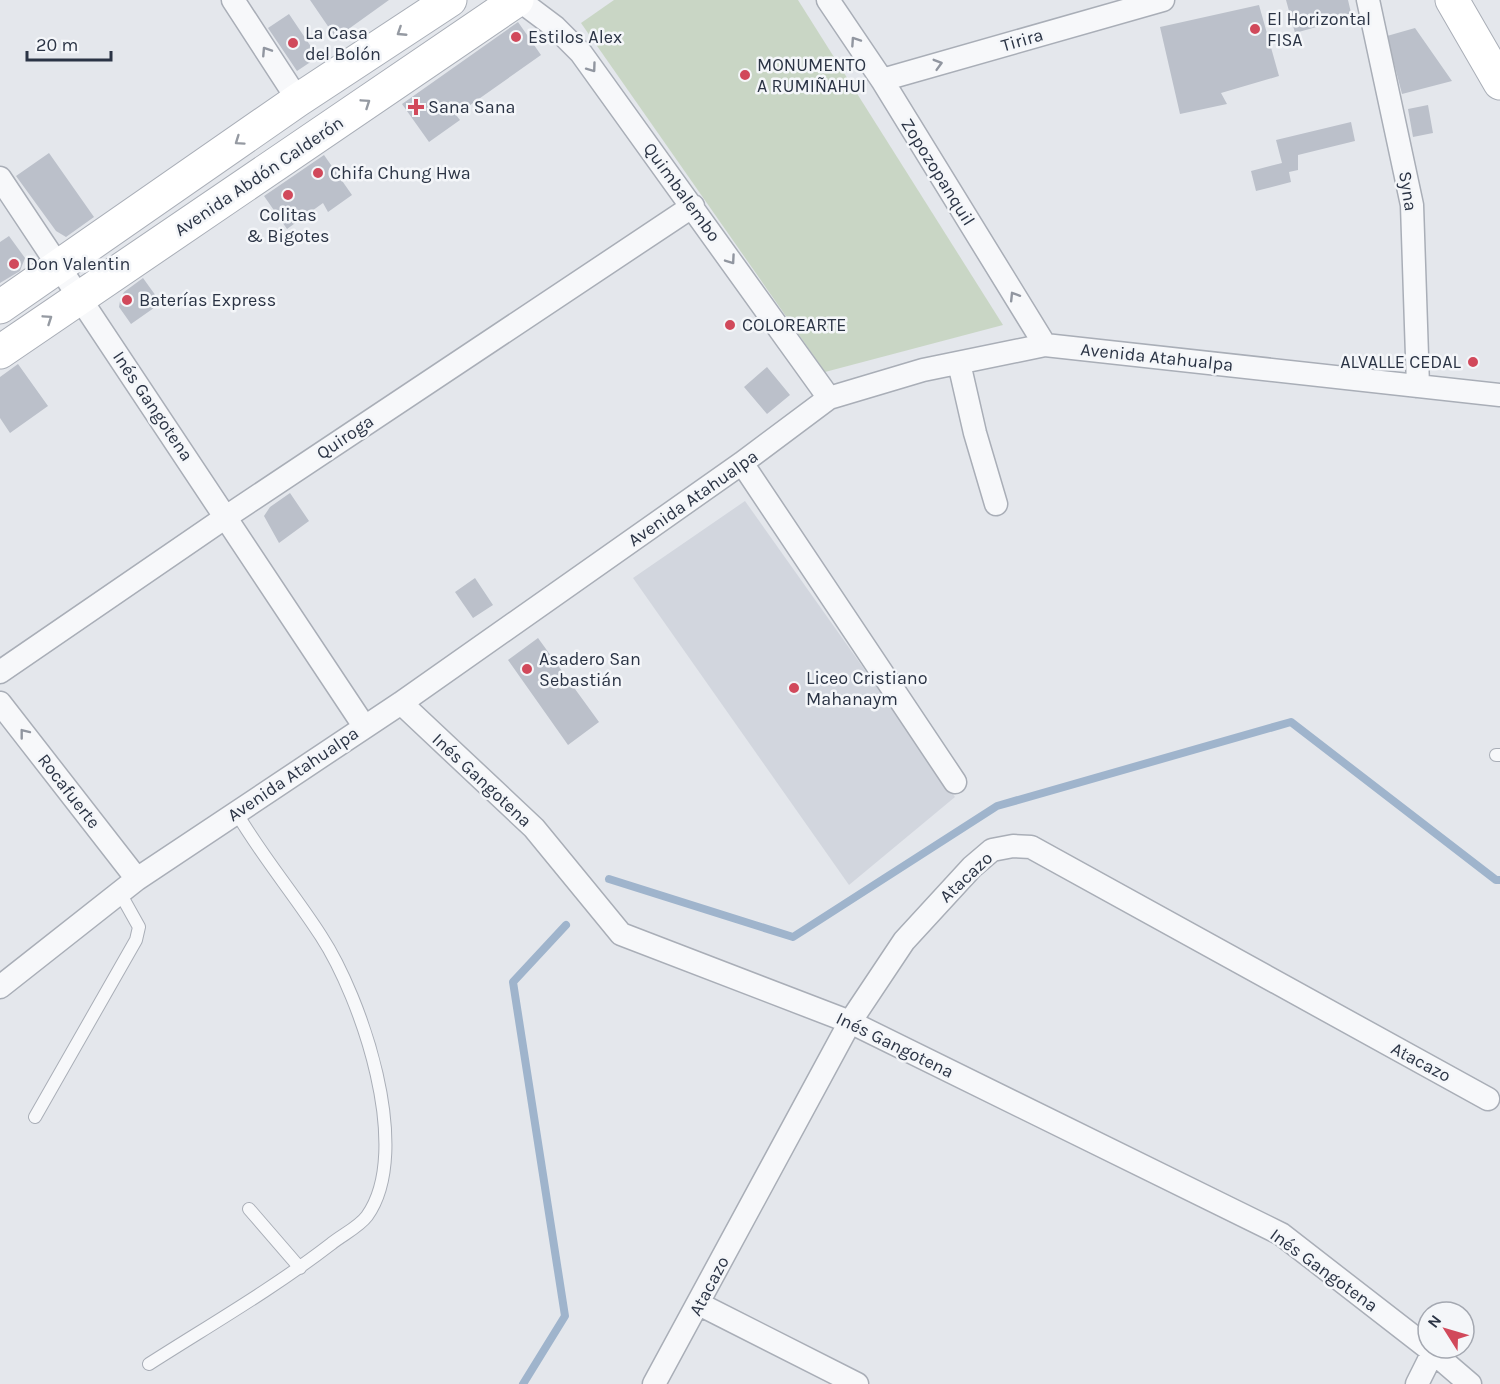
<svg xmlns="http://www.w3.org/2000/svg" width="1500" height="1384" font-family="Karla,sans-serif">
<rect width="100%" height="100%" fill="#e4e7ec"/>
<path fill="#d2d6de" d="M745 501 955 797 849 885 633 578Z"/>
<path fill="#c9d6c5" d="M614 0H798L1003 325 825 372 581 23Z"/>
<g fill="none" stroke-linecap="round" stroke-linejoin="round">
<path stroke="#9fb4cc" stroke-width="8" d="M609 879 793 937 997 806 1291 722 1496 880H1500
M523 1384 565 1316 513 982 566 925"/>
</g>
<path fill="#bbc0ca" d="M310 0H389L336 38Z
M1286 0H1348L1352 17 1295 33Z
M1259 5 1279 76 1221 93 1227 104 1180 114 1160 27Z
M289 14 318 57 297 71 268 28Z
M518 22 541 55 456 115 460 120 429 142 402 104Z
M1415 28 1452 81 1402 94 1387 36Z
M1428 105 1433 133 1413 137 1408 109Z
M1351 122 1355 141 1298 155V170L1289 172 1291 182 1256 191 1251 171 1282 163 1276 140Z
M49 153 94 217 66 237 56 231 16 176Z
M324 155 352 195 328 212 323 203 287 229 264 196Z
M9 236 25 258 20 271 0 283V242Z
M143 278 161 303 131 324 119 307 120 301 124 292Z
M18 364 48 406 10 433 0 418V377Z
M767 367 790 395 767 414 744 387Z
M290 493 309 521 279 543 264 516 270 507Z
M475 578 493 605 473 618 455 592Z
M538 638 599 722 568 745 508 660Z"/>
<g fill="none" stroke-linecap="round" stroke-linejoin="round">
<defs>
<path id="lane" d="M1496 755H1500
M35 1117 136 940 139 927 120 893
M249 1209 300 1268
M149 1364C210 1325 274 1288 331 1244 342 1235 359 1227 367 1216 414 1150 361 997 321 936 294 894 261 855 236 812"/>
<path id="street" d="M233 0 298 100
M519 0 555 27 581 53 829 398
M828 0 882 80 1045 345
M1368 0 1412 205 1418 386
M882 80 1163 0
M0 178 364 726
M959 363 975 433 996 504
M742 463 955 782
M0 672 226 517 693 206
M0 703 137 879
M401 703 534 828 621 934 850 1022 1281 1234 1428 1348
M0 987 137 879 401 703 742 463 829 398 923 370 1045 345 1500 395
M699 1304 857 1384
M1428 1348 1470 1384
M654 1384 850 1022 904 941 972 867 992 850 1013 846 1031 847 1488 1099
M1417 1384 1433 1352"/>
<path id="secondary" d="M1452 0 1500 83
M0 307 298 100 450 0
M0 352 517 0"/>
</defs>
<use href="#lane" stroke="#a9aeb7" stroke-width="14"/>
<use href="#street" stroke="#a9aeb7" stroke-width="25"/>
<use href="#secondary" stroke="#a9aeb7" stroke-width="35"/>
<use href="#lane" stroke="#f7f8fa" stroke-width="12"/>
<use href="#street" stroke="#f7f8fa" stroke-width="22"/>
<use href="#secondary" stroke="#fff" stroke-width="33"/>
</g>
<defs><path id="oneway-chevron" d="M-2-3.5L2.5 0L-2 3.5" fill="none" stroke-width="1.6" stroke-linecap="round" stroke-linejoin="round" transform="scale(1.5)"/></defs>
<g stroke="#959aa2">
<use href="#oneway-chevron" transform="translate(401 32) rotate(147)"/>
<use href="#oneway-chevron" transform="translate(366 103) rotate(-34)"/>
<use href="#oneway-chevron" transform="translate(239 141) rotate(145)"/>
<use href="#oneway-chevron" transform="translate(48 319) rotate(-34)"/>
</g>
<g stroke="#9196a0">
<use href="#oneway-chevron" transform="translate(855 41) rotate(-124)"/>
<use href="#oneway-chevron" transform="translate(266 51) rotate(-123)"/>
<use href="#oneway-chevron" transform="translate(938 64) rotate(-16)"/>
<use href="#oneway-chevron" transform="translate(592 68) rotate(54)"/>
<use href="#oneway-chevron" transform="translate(731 260) rotate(55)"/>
<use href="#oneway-chevron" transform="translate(1014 296) rotate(-122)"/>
<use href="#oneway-chevron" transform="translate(24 733) rotate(-128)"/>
</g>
<g fill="#d1495b" stroke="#f4f6f9" stroke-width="2">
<circle cx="1255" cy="29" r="6"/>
<circle cx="516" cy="37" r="6"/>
<circle cx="293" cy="43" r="6"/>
<circle cx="745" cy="75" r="6"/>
<path d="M413 98h6v6h6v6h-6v6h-6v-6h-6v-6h6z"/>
<circle cx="318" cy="173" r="6"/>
<circle cx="288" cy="195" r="6"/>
<circle cx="14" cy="264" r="6"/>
<circle cx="127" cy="300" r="6"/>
<circle cx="730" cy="325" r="6"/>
<circle cx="1473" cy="362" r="6"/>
<circle cx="527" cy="669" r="6"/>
<circle cx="794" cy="688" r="6"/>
</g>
<g text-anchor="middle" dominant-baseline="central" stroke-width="5" stroke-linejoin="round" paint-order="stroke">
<g font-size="18" fill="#2b3445" stroke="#f4f6f9" text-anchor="start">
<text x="1267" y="19">El Horizontal<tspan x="1267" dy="21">FISA</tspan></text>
<text x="305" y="33">La Casa<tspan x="305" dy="21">del Bolón</tspan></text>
<text x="528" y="37">Estilos Alex</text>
<text x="757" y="65">MONUMENTO<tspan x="757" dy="21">A RUMIÑAHUI</tspan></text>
<text x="428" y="107">Sana Sana</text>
<text x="330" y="173">Chifa Chung Hwa</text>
<text x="288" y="215" text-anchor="middle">Colitas<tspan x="288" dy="21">&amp; Bigotes</tspan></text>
<text x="26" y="264">Don Valentin</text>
<text x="139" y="300">Baterías Express</text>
<text x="742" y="325">COLOREARTE</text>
<text x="1461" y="362" text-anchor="end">ALVALLE CEDAL</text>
<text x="539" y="659">Asadero San<tspan x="539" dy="21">Sebastián</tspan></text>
<text x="806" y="678">Liceo Cristiano<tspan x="806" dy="21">Mahanaym</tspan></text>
</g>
<g font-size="18" fill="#2b3445" stroke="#f4f6f9">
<text transform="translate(1022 40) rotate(-16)">Tirira</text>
<text transform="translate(938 172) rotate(58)">Zopozopanquil</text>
<text transform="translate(259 176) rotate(-34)">Avenida Abdón Calderón</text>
<text transform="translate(1408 191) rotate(81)">Syna</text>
<text transform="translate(682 192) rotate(54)">Quimbalembo</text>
<text transform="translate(1157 357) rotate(6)">Avenida Atahualpa</text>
<text transform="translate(153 406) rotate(56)">Inés Gangotena</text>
<text transform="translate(345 437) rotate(-34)">Quiroga</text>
<text transform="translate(693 498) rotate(-35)">Avenida Atahualpa</text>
<text transform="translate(293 774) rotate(-34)">Avenida Atahualpa</text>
<text transform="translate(482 780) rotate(43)">Inés Gangotena</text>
<text transform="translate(69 791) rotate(52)">Rocafuerte</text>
<text transform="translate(966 877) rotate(-43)">Atacazo</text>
<text transform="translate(895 1045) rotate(26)">Inés Gangotena</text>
<text transform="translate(1421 1062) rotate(28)">Atacazo</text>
<text transform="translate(1324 1270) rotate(36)">Inés Gangotena</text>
<text transform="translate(709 1286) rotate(-62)">Atacazo</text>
</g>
</g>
<g transform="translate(1446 1330) rotate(307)"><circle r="28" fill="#f4f6f9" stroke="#a4a8b1" stroke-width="1.5"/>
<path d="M0-4.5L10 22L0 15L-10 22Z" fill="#d1495b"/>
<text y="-9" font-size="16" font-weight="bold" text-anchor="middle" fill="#2b3445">N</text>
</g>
<path d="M27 51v9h84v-9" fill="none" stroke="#2b3445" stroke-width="3"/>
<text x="36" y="51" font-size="18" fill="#2b3445" stroke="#f4f6f9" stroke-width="4.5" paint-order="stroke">20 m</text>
</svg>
